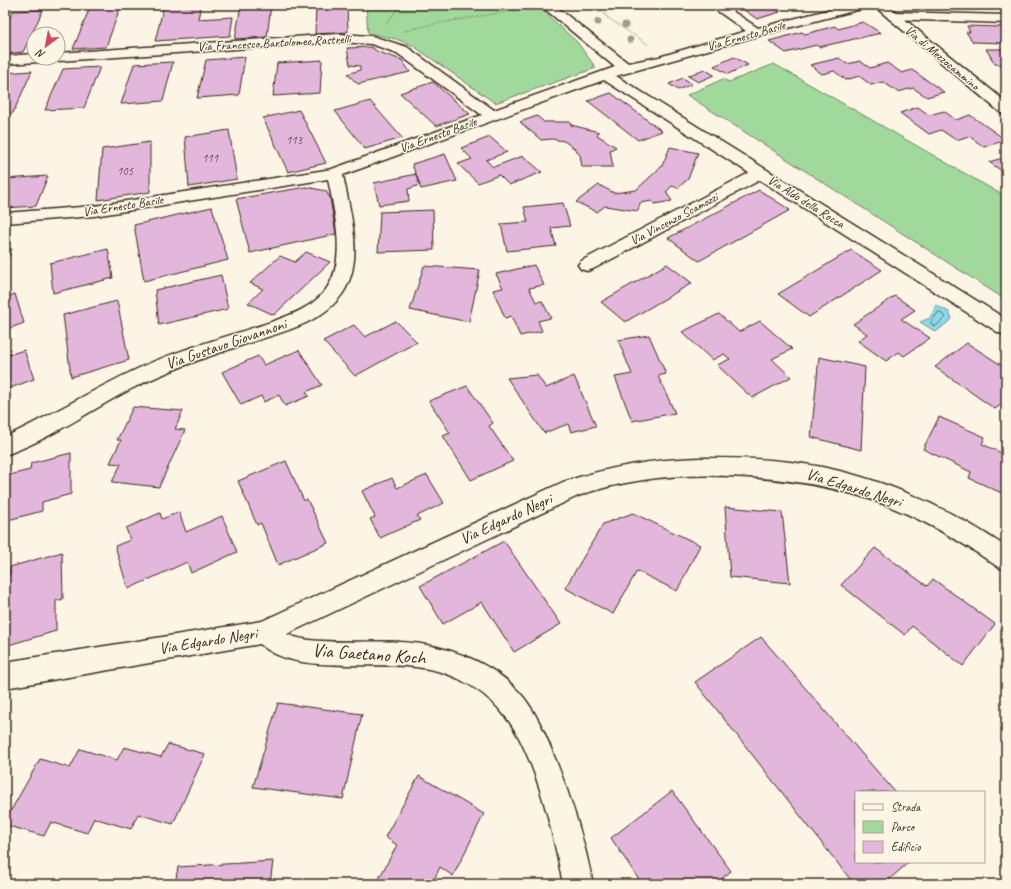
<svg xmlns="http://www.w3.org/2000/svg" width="1011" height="889" font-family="Caveat,sans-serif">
<rect width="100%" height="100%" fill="#fcf5e5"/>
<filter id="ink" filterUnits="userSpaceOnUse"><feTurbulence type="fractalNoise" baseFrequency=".025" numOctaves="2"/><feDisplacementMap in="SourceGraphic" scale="8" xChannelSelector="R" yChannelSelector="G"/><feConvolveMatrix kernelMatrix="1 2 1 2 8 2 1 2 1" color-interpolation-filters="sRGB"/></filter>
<g filter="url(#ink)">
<path fill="#a1d99d" stroke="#6e825e" d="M366 5H536L577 42 596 68 495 103 412 45 396 39 368 33Z
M774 64 1006 197V300L687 95 723 79 729 82Z"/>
<path fill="#8bd9ea" stroke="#6b9398" d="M936 305 949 312 952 319 936 332 920 322 930 318Z"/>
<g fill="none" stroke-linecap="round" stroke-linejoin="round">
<path stroke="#5b7070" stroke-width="1" d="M939 312 946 317 935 327 931 323Z"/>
</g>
<path fill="#e3b7db" stroke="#3b2a1e" d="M121 5 106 47 73 49 90 7Z
M164 5H201L198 19 233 17 230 36 155 41Z
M241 5H271L267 37 235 39Z
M316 5H347L348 32 315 34Z
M737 5H769L780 12 757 19Z
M43 10 23 52 5 54V26L13 11Z
M863 22 881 33 819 47 816 45 786 53 769 41 802 32 805 34 835 26 838 29Z
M967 26 1001 27 1006 35V43L973 42 966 32H970Z
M371 47 378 52 402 60 410 72 358 84 347 74 360 70V66L350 65 347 48Z
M986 49H1006V65L995 64Z
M245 57 239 95 197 98 206 60Z
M734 57 748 65 728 74 714 66Z
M839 58 847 64 860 61 870 68 887 63 902 73 912 70 944 92 927 97 913 88 898 92 883 82 871 85 859 76 846 80 834 71 822 74 810 65Z
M322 60 320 93 273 96 277 63Z
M173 62 163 101 121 104 134 64Z
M100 67 84 108 45 110 63 69Z
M704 69 714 75 698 82 688 76Z
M32 71 13 113 5 114V73Z
M683 78 692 84 678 90 669 84Z
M433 82 470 114 436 126 400 93Z
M611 93 662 131 638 140 588 101Z
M370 101 402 138 365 149 335 111Z
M918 107 929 115 944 111 956 120 970 115 1006 140 984 147 969 136 956 140 941 130 929 134 900 113Z
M299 110 326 163 288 172 263 118Z
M537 116 544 122H570L571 125 599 132 597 135 616 147 610 150 613 167H582L580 155 574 148 564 141 552 139 541 140 520 122Z
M229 130 237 179 189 187 185 137Z
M490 137 507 152 486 160 493 167 523 156 542 172 509 185 499 175 478 183 458 164 472 159 461 148Z
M150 142V192L98 200 102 149Z
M670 147 698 153 688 179 678 188 672 186 666 192 672 201 654 204 652 201 640 203 638 211 605 206 597 212 576 202 599 185 614 193 636 190 662 166Z
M445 154 457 181 421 189 412 164Z
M1006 157V174L989 162Z
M416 174 420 185 408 189 409 201 379 205 374 183Z
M48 176 36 206 5 208V179Z
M306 187 326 191 330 198 336 234 250 253 236 199Z
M759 190 790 210 699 261 668 238Z
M563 203 570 226 551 228 556 246 507 251 501 224 528 222 524 207Z
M212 207 228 260 144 281 134 225Z
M433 210 434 250 378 252 380 212Z
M5 249H12L5 266Z
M108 249 113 278 53 293 50 263Z
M851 250 882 270 809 317 778 294Z
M306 252 330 262 274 315 248 303 263 289 250 283 280 256 295 262Z
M667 264 692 283 625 322 601 302Z
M534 265 544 285 529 288 536 302 542 301 551 318 538 321 542 331 520 336 511 316 505 318 493 290 503 288 496 274Z
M424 266 480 270 469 322 410 310Z
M221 275 228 309 159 325 155 290Z
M15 294 24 323 5 330V297Z
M895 296 915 310 901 319 930 338 904 356 899 352 886 361 858 341 867 334 853 324Z
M117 301 129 360 71 377 63 315Z
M719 314 739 332 760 321 792 349 772 359 791 377 752 398 717 365 730 359 724 354 712 360 682 332Z
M396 321 417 342 355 376 323 341 354 325 365 337Z
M649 335 666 374 658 376 675 413 632 421 615 377 632 374 618 340Z
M967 343 1006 368V401L995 409 935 367Z
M24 350 34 379 5 390V356Z
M299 350 322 385 306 392 309 396 285 406 279 395 264 402 261 396 241 405 222 372 258 356 264 365Z
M819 357 865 367 861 450 811 437Z
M537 375 546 388 574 376 596 426 571 432 568 424 544 433 507 378Z
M467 386 493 423 489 426 513 461 471 480 443 436 450 433 429 401Z
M133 407 183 411 175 429 185 430 159 487 112 482 121 464 110 463 121 440H117Z
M939 417 985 437 982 444 1006 455V495L969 478 971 472 923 449Z
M71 453V494L42 502V511L8 520V528L5 529V476L30 470 31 463Z
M286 461 304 501 307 499 328 543 278 565 261 523 257 525 238 481Z
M427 475 444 503 417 516 420 520 380 538 370 519 375 517 362 491 392 478 397 488Z
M725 507 782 512 790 583 730 577Z
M179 512 186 532 222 516 237 552 191 573 187 562 128 589 115 546 130 540 126 528 160 513 162 519Z
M633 513 700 545 677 591 637 571 613 614 565 588 603 524Z
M504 541 561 624 514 652 482 602 443 624 420 586Z
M875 548 927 586 933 579 995 624 963 666 912 626 905 635 841 585Z
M62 552 63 599 56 601V631L5 646V575L10 574V567Z
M761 637 895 792H856V862H909L884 884H854L695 682Z
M278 703 362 714 343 799 253 787Z
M168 744 205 754 173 824 138 814 131 829 94 818 87 833 51 822 44 836 5 825V821L40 759 70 768 80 749 117 760 124 747 161 757Z
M419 776 484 814 453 876 440 867 432 884H376L397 845 385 837Z
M672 791 731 871 715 884H642L611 838Z
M273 861 270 884H175L178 867Z"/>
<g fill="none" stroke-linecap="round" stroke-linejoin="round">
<defs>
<path id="minor" d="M540 5H554L628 63 659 57 746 31 709 5H723L758 28 847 5H867L865 8 761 35 616 76 1006 319V335L999 333 760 180 593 269 587 271 581 269 578 265 581 261 749 173 604 80 343 175C350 212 365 259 343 293 322 324 281 332 249 343 208 356 169 370 131 389 89 411 49 440 5 455V437C50 416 92 390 137 369 177 350 220 339 262 325 285 317 313 309 327 288 347 259 334 211 328 179L94 216 5 223V213L94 206 332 169 482 115 397 53 371 44 338 42 58 61 52 58H58V53L338 34 372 36 407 47 494 110 615 67Z
M893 12 1006 15V23L889 19 887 16Z
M34 54V58H47L45 61 40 62 5 64V56Z
M701 458C731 458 760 458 790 462 867 471 942 503 1006 547V570L998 567C908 504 837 480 728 476 677 474 626 479 578 496L287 634C310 646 373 640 401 642 444 644 491 661 520 693 535 710 544 731 552 751 570 794 584 838 593 884H563C554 836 535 753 505 716 489 695 466 680 441 672 410 663 378 666 347 665 317 664 285 665 260 644L5 688V662L262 621 563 482C609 467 653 459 701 458Z"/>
<path id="secondary" d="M873 5H887L1006 102V115L1001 113Z"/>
</defs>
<use href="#minor" stroke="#3b2a1e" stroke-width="3"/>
<use href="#secondary" stroke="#3b2a1e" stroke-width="3"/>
<path stroke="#3b2a1e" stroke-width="1.5" stroke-dasharray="0.5 2" stroke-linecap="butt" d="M596 5 608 18 649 45
M385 25 401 5
M405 31 428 25 528 8"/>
<use href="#minor" fill="#fcf5e5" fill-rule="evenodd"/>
<use href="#secondary" fill="#fcf5e5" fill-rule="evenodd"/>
</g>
<g fill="#a09e89">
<circle cx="598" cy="22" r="3.5"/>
<circle cx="625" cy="25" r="3.5"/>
<circle cx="630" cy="40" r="3.5"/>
</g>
</g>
<g text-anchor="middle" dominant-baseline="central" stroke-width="3" stroke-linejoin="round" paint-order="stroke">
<g font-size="12" fill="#654d4d">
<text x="294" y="140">113</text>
<text x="210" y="158">111</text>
<text x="125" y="171">105</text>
</g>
<g font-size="13" fill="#3b2a1e" stroke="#fcf5e5">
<text transform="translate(746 36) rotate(-16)">Via Ernesto Basile</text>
<text transform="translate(274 43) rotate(-3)">Via Francesco Bartolomeo Rastrelli</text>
<text transform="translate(942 58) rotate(40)">Via di Mezzocammino</text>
<text transform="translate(438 135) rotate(-20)">Via Ernesto Basile</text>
<text transform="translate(806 202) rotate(32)">Via Aldo della Rocca</text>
<text transform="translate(123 206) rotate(-9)">Via Ernesto Basile</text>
<text transform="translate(674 219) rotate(-28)">Via Vincenzo Scamozzi</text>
</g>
<g font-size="16" fill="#3b2a1e" stroke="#fcf5e5">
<text transform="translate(226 344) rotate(-19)">Via Gustavo Giovannoni</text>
<text transform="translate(854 488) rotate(17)">Via Edgardo Negri</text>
<text transform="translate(506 519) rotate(-25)">Via Edgardo Negri</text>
<text transform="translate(208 641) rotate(-9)">Via Edgardo Negri</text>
</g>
<g font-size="19" fill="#3b2a1e" stroke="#fcf5e5">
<text transform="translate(369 654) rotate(4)">Via Gaetano Koch</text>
</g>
</g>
<rect width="1011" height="889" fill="none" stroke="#fcf5e5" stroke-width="20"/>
<rect x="10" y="10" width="991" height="869" fill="none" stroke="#3b2a1e" stroke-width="1.5" filter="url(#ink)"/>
<rect x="855" y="791" width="130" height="72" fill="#fcf5e5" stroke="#afa495"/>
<rect x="863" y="804" width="20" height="6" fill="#fcf5e5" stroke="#afa495"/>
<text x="891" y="811" font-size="12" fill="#3b2a1e">Strada</text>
<rect x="863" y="821" width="20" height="12" fill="#a1d99d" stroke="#afa495"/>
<text x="891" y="831" font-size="12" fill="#3b2a1e">Parco</text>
<rect x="863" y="841" width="20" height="12" fill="#e3b7db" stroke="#afa495"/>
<text x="891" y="851" font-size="12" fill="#3b2a1e">Edificio</text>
<g transform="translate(46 46) rotate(212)"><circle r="19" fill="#fcf5e5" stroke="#afa495"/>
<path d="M0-3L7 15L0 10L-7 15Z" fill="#d1495b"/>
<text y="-6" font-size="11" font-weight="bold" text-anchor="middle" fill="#3b2a1e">N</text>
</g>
</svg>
